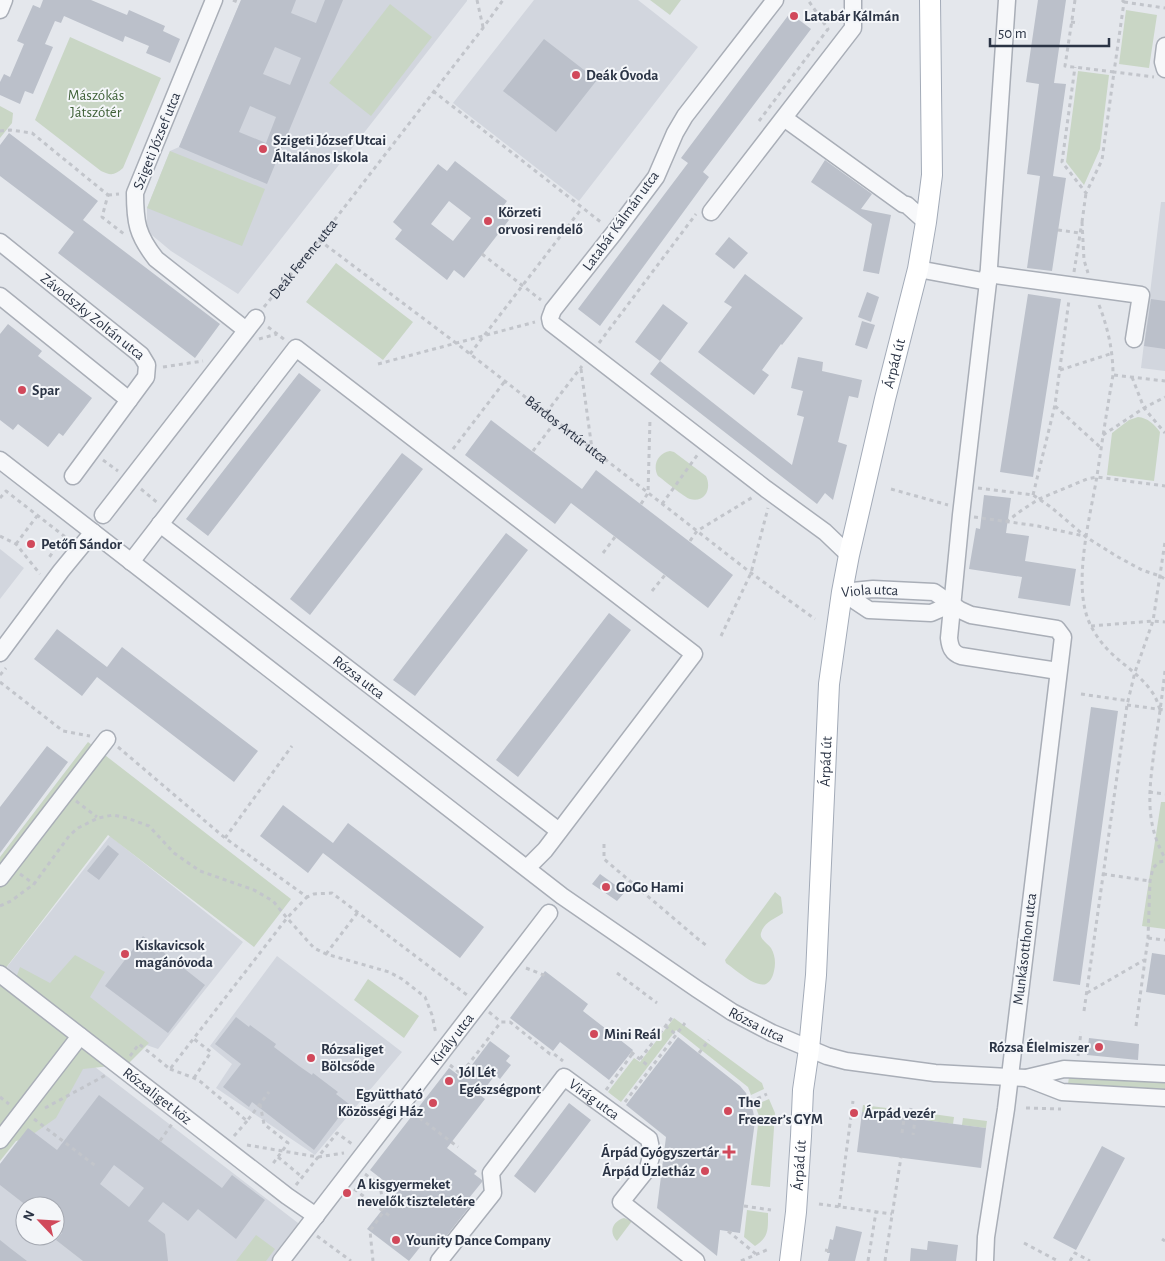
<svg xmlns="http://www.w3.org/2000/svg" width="1165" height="1261" font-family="'Alegreya Sans',sans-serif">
<rect width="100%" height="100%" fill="#e4e7ec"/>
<path fill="#d2d6de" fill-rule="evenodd" d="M241 0H467V1L238 294 171 251 147 231V208L170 151 179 147Z
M534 0H638L698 47 579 201 453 103Z
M1161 202H1165V371L1141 368Z
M0 549 24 568 0 599Z
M110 836 243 942 158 1049 135 1041 102 1043 7 967Z
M277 956 402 1052 315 1155 216 1088 232 1064 210 1046Z
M82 1057 302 1226 275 1261H0V1164ZM25 1206H55V1236H25Z"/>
<path fill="#c9d6c5" d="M650 0H681L670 15Z
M390 4 432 37 371 116 329 83Z
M1126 10 1157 15 1149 68 1119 64Z
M70 37 161 78 123 168C115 175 111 176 101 171L35 120Z
M1078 71 1109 75 1100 149 1084 185 1066 162Z
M0 106 13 113 12 123 0 138Z
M170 151 265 189 242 246 147 208Z
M336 263 413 322 383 360 306 302Z
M1138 417C1148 418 1154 424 1160 432L1154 481 1107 475 1112 433 1129 420Z
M670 451 674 452 706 476C709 482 709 490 705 495 702 499 696 501 690 499 684 497 665 481 658 476 652 465 658 453 670 451Z
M88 742 291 899 254 947 108 835 5 969 16 978 20 967 50 983 75 955 105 972 90 997 149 1043 128 1064 83 1069 56 1118 26 1139 16 1141 0 1161V857Z
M1161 802H1165V929L1142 926Z
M775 892 781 897 783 913C775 919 764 922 761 933 759 939 768 944 771 948 775 955 776 963 774 971 773 976 771 981 766 984 755 988 735 969 726 963L725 960Z
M368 979 419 1016 404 1038 354 1000Z
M674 1018 762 1083 764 1089 751 1095 748 1087 676 1030 621 1102 608 1092 634 1058 640 1062Z
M1069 1077 1165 1082V1089L1068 1084Z
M769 1099 775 1113 770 1187 751 1185 759 1116 755 1105Z
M863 1105 902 1110 901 1117 862 1112Z
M918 1112 954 1117 953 1124 918 1119Z
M963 1118 987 1121 986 1128 962 1125Z
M747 1210 768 1213C768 1229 769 1237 755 1246L744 1237Z
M624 1218 632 1221 617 1241C608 1232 613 1221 624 1218Z
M256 1235 275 1249 266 1261H236Z"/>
<path fill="#bbc0ca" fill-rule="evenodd" d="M43 0H91L127 15 129 10 165 26 163 31 180 39 170 63 146 53 149 46 125 36 123 42 64 16 61 23 55 21 45 44 53 47 33 94 25 91 20 104 0 95V82L4 74 10 77 24 44 17 41 33 5 40 8Z
M241 0H296L291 13 316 23 325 0H343L267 184 179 147ZM275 47 301 58 290 85 263 74ZM250 106 276 117 266 143 239 132Z
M1038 0H1066L1054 83 1066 84 1053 176 1066 178 1052 271 1027 268 1040 176 1027 174 1039 84 1026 82Z
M790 13 811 29 703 172 709 177 600 326 578 309 688 163 681 158Z
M544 39 597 80 556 132 503 91Z
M9 133 98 201 83 220 220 324 195 358 58 253 74 232 0 176V145Z
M825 160 872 194 861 209 891 215 879 274 863 271 872 224 811 182Z
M455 161 507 201 499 212 509 220 464 278 454 270 447 280 395 239 402 230 393 222 438 164 447 171ZM449 201 471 218 453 241 431 224Z
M729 237 748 253 734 269 715 254Z
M745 274 803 318 782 345 781 344 762 370 769 375 754 395 698 352 732 307 724 302Z
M867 292 879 297 871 322 858 317Z
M1028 294 1061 299 1033 477 1000 472Z
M1151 299 1165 301V349L1144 346Z
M663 304 688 323 660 361 635 342Z
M862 321 875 325 867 349 855 345Z
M8 324 42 351 38 356 92 398 63 436 59 433 48 447 18 424 13 430 0 420V334Z
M798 357 823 362 822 371 862 380 858 398 849 396 838 442 847 445 833 500 825 493 817 504 650 374 660 361 792 465 804 417 797 415 803 391 791 388Z
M299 373 321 390 208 536 186 519Z
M491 420 582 489 596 470 733 575 708 608 571 503 555 524 465 455Z
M402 453 423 469 310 615 290 599Z
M984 495 1011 498 1006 533 1029 536 1025 561 1076 569 1070 606 1018 598 1022 577 969 569 976 528 980 529Z
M506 533 528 550 415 696 393 680Z
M609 613 631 630 518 777 496 760Z
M57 629 107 667 122 647 258 751 234 782 97 677 82 696 34 659Z
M1091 707 1118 711 1080 985 1053 981Z
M47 746 68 762 0 853V807Z
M283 805 333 843 348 823 484 927 460 958 323 853 308 873 260 836Z
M108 845 119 854 99 880 87 871Z
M600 874 625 892 617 901 592 884Z
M143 936 205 985 168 1033 105 986Z
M1152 953 1165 955V995L1146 992Z
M545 971 588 1004 583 1011 633 1050 609 1080 560 1042 553 1051 510 1018Z
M236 1017 249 1027 250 1025 276 1044 274 1047 299 1066 312 1075 313 1073 338 1092 336 1094 349 1104 314 1150 252 1102 249 1107 223 1087 241 1064 215 1044Z
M678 1037 740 1086 746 1093 753 1111 755 1121 740 1233 720 1230 717 1256 657 1208 666 1137 626 1105Z
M1089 1038 1139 1044 1138 1060 1087 1055Z
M490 1041 510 1056 506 1061 511 1065 500 1079 495 1075 480 1095 485 1099 447 1148 477 1171 474 1174 482 1180V1182L469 1198 474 1201 440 1244 429 1236 409 1261 367 1229 397 1191 370 1170 449 1068 462 1078Z
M99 1095 222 1188 232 1175 265 1200 236 1239 198 1209 188 1221 163 1202 148 1221 165 1234 168 1261H83L56 1240 62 1233 55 1228V1206H27L0 1185V1164L28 1128 57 1150ZM114 1165 144 1188 129 1207 100 1184Z
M569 1103 591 1120 535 1193 514 1176Z
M862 1112 986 1128 981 1168 857 1152Z
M1102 1146 1125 1158 1076 1250 1053 1238Z
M836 1226 862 1232 855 1261H828L830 1253H827L830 1239 833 1240Z
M0 1240 10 1248 27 1261H0Z
M928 1241 958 1245 956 1261H910L911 1248 927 1250Z"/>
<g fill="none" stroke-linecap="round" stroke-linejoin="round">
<defs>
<g id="minor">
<path d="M214 0 135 193C135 222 137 235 156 259L246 330"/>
<path d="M775 0 685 116 675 133 656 177 614 233 553 310 550 318 551 323 766 489 825 532 849 555"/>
<path d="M1007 0 988 282 961 515 949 638C950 647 952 653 961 656L1058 671"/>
<path d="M0 10 4 0"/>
<path d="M1165 46 1163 62 1165 69"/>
<path d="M784 118 903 204 907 205 926 222"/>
<path d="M711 212 853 28V0"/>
<path id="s3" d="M0 242 141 355 147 365 146 377 73 476"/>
<path d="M918 269 988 282"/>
<path d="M988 274 1141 295 1134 339"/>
<path d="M0 296 129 400"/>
<path id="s4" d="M0 460 562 896 697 989 732 1012 772 1033 827 1056 846 1061 935 1073 1026 1078 1064 1069 1165 1074"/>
<path d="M103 515 256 318"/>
<path id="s5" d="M160 524 559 831"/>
<path d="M131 562 296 348 694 654 545 850 527 868"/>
<path id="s6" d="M842 592 873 589 934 592 960 610 971 615 1057 629 1063 637 1006 1109 986 1237 985 1261"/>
<path d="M842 592 869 610 931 613 952 604"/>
<path d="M0 653 61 571 93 532"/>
<path d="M0 878 107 739"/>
<path id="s7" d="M0 974 287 1196 316 1216"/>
<path d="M1026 1078 1062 1092 1165 1098"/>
<path d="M0 1140 80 1036"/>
<path id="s8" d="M281 1261 549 913"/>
<path id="s9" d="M439 1261 493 1193 491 1173 564 1077 649 1139 652 1153 648 1168 621 1202 696 1261"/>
</g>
<g id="major">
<path id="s10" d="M790 1261 796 1212 801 1136 803 1090 809 1049 816 975 829 684 842 592 849 555 885 399 918 269 926 222 932 175 930 0"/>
</g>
</defs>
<use href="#minor" stroke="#a9aeb7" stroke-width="19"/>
<use href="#major" stroke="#a3abb8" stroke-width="22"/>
<g stroke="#c2c5cb" stroke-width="3" stroke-dasharray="4 4" stroke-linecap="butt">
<path d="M233 0 240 3"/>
<path d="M477 0 483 27"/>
<path d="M1075 0 1065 66 1114 72 1102 160 1086 193 1062 162 1075 67"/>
<path d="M1122 0 1124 2 1114 72 1154 77"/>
<path d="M1124 2 1165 8"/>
<path d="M1071 22 1079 23"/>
<path d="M433 91 602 223"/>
<path d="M759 121 828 29 808 0"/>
<path d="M0 131 10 130 32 133 108 195 102 217 124 234"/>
<path d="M108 195 119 194"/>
<path d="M1082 222 1084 260 1088 273"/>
<path d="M1082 222 1086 193"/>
<path d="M1058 230 1080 233"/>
<path id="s1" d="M319 240 456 343 751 573 815 619"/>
<path d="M482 254 541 300"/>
<path d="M1074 272 1081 228"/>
<path d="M1099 305C1108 328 1113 351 1113 375 1107 409 1102 442 1097 476 1090 518 1071 588 1091 626 1096 636 1103 645 1111 653 1126 667 1140 675 1152 692 1156 697 1158 704 1160 710"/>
<path id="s2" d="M264 307 319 240 483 28 503 0"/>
<path d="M268 327 285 340"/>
<path d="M259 339 277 334"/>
<path d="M599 343 696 214"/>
<path d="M470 354 582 208"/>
<path d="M378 364 535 322"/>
<path d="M163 367 203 361"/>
<path d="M581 369 592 449"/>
<path d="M1060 370 1113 353"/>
<path d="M1114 375 1165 381"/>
<path d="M1132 377 1144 408 1165 433"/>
<path d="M1055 406 1100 447"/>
<path d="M546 413 582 366"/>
<path d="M1103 435 1144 408 1165 397"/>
<path d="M453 449 505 381"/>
<path d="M533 451 556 421"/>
<path d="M103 460 118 471"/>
<path d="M978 488 1033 495 1052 508 1086 537 1118 557 1142 570 1160 576 1165 579"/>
<path d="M141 489 159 504"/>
<path d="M891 489 948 505"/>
<path d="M1033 495 1055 405 1069 300"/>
<path d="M0 498 6 491 64 536 48 559"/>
<path d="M641 504 648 493 650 419"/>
<path d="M662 504 698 454"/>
<path d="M974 517 1038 526 1084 536"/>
<path d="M1006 522 1022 510 1039 499 1087 479 1097 477 1165 486"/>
<path d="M0 536 16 544 40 574"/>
<path d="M690 541 697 531 753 497"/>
<path d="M16 544 37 516"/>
<path d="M603 553 615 537"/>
<path d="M652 591 665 575"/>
<path d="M1091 626 1153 621 1165 622"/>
<path d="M721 636 751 573 768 508"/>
<path d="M1165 671C1162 696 1159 720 1155 744 1150 785 1143 820 1165 858"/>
<path d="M0 675 6 668"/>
<path d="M0 682 63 731 90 736"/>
<path d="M1081 694 1129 701"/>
<path d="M1127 705 1165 710"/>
<path d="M118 747 225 838 307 897 314 894 332 893 467 995"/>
<path d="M1149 792 1165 794"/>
<path d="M76 801 97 817"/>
<path d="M225 838 292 746"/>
<path d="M604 844V859L698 939 707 946"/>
<path d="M20 874 34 884"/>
<path d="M1103 874 1150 881"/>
<path d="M0 906 11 901 34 884 69 836 78 828 98 818 113 815 127 818 149 826 174 853 200 871 254 890 273 901 287 918 314 948 326 954 389 972 402 979 425 997 432 1015 436 1034"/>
<path d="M1148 938 1165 940"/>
<path d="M326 954 358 912"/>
<path d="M526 968 546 976"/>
<path d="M617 973 657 1003"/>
<path d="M1087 993 1144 960"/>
<path d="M1084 1011 1127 705 1135 672 1153 621 1165 542"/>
<path d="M489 1012 501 1022H510L550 1054H554L563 1061"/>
<path d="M665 1026 677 1035"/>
<path d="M1136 1026 1148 938 1150 881 1153 868 1159 862 1165 861"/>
<path d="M631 1052 651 1068"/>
<path d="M699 1053 709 1040"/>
<path d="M130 1056 139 1044 170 1069 287 918 307 897"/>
<path d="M1078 1056 1081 1032"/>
<path d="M640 1059 674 1015"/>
<path d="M450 1065 461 1074 501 1022"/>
<path d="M170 1069 194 1078 201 1082 247 1121 269 1092"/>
<path d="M194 1078 211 1052 194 1039"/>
<path d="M606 1090 633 1053"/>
<path d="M0 1097 9 1104"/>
<path d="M625 1102 685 1023"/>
<path d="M750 1102 767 1094"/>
<path d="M260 1104 264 1124 288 1143 272 1165"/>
<path d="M45 1108 106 1075"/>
<path d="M1026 1108 1061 1109"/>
<path d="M413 1113 458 1147"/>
<path d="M910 1118 911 1108"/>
<path d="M34 1119 97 1167"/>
<path d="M902 1133 904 1118 915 1119 913 1135"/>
<path d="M234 1136 247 1121"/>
<path d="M160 1141 172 1124"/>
<path d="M247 1145 318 1157 344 1153"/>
<path d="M278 1157 302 1177"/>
<path d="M365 1174 380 1185 384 1211 370 1231 373 1261"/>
<path d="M296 1185 337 1133 352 1144"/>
<path d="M354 1189 391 1217"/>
<path d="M819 1204 892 1214"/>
<path d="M744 1206 771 1210"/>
<path d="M839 1207 853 1101"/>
<path d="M728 1231 756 1254"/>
<path d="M317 1236 351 1261"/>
<path d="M1162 1239 1165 1241"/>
<path d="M1024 1243 1058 1261"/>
<path d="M825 1250 830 1251"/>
<path d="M741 1261 769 1249"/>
<path d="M868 1261 876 1212"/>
<path d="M885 1261 901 1157"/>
<path d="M1070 1261 1075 1253 1090 1261"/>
</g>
<use href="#minor" stroke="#f7f8fa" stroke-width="16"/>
<use href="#major" stroke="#fff" stroke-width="20"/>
</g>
<g fill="#d1495b" stroke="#f4f6f9" stroke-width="2">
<circle cx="794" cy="16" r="5"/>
<circle cx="576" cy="75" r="5"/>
<circle cx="263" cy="149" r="5"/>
<circle cx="488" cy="221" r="5"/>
<circle cx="22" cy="390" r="5"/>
<circle cx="31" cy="544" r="5"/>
<circle cx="606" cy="887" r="5"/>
<circle cx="125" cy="954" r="5"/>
<circle cx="594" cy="1034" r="5"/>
<circle cx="1099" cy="1047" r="5"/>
<circle cx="311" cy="1058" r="5"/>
<circle cx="449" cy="1081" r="5"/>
<circle cx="433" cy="1103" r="5"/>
<circle cx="728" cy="1111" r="5"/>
<circle cx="854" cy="1113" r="5"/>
<path d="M726.5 1144.5h5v5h5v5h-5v5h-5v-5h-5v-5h5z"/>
<circle cx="705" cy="1171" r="5"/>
<circle cx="347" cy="1193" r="5"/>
<circle cx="396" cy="1240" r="5"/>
</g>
<g text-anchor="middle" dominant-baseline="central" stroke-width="4" stroke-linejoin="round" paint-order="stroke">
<g font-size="15" font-weight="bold" fill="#2b3445" stroke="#f4f6f9" text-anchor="start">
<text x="804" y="16">Latabár Kálmán</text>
<text x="586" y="75">Deák Óvoda</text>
<text x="273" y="140">Szigeti József Utcai<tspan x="273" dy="17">Általános Iskola</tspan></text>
<text x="498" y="212">Körzeti<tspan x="498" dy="17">orvosi rendelő</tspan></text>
<text x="32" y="390">Spar</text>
<text x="41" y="544">Petőfi Sándor</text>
<text x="616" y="887">GoGo Hami</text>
<text x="135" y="945">Kiskavicsok<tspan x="135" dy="17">magánóvoda</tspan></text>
<text x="604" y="1034">Mini Reál</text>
<text x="1089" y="1047" text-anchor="end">Rózsa Élelmiszer</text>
<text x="321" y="1049">Rózsaliget<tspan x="321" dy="17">Bölcsőde</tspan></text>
<text x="459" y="1072">Jól Lét<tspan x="459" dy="17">Egészségpont</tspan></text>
<text x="423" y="1094" text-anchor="end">Együttható<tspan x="423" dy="17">Közösségi Ház</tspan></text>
<text x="738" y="1102">The<tspan x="738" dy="17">Freezer’s GYM</tspan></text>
<text x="864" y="1113">Árpád vezér</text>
<text x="719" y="1152" text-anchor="end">Árpád Gyógyszertár</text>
<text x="695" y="1171" text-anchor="end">Árpád Üzletház</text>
<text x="357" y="1184">A kisgyermeket<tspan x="357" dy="17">nevelők tiszteletére</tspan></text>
<text x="406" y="1240">Younity Dance Company</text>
</g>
<g font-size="15" fill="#3f6138" stroke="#f4f6f9">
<text x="96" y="95">Mászókás<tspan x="96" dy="17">Játszótér</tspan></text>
</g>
<g font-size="15" fill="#2b3445" stroke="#f4f6f9">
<text transform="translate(157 141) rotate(-68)">Szigeti József utca</text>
<text transform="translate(621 221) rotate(-54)">Latabár Kálmán utca</text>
<text stroke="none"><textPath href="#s2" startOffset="62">Deák Ferenc utca</textPath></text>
<text stroke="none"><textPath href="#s3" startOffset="119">Závodszky Zoltán utca</textPath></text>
<text stroke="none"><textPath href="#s10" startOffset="906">Árpád út</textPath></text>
<text stroke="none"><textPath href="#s1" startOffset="312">Bárdos Artúr utca</textPath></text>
<text stroke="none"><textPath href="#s6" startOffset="28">Viola utca</textPath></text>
<text stroke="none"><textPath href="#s5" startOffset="251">Rózsa utca</textPath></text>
<text stroke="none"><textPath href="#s10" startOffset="501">Árpád út</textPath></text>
<text transform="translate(1025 949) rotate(-83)">Munkásotthon utca</text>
<text stroke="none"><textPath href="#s4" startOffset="945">Rózsa utca</textPath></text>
<text stroke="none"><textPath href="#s8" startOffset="280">Király utca</textPath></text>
<text stroke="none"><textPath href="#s7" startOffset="199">Rózsaliget köz</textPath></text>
<text stroke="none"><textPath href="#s9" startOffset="265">Virág utca</textPath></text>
<text stroke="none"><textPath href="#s10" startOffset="96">Árpád út</textPath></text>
</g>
</g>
<g transform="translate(40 1221) rotate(295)"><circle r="24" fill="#f4f6f9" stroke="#a4a8b1"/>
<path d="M0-4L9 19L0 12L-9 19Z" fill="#d1495b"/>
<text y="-8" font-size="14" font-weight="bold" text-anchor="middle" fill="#2b3445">N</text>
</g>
<path d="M990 38v8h119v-8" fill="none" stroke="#2b3445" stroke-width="2.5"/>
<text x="998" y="38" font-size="15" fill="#2b3445" stroke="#f4f6f9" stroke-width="4" paint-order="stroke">50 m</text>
</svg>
